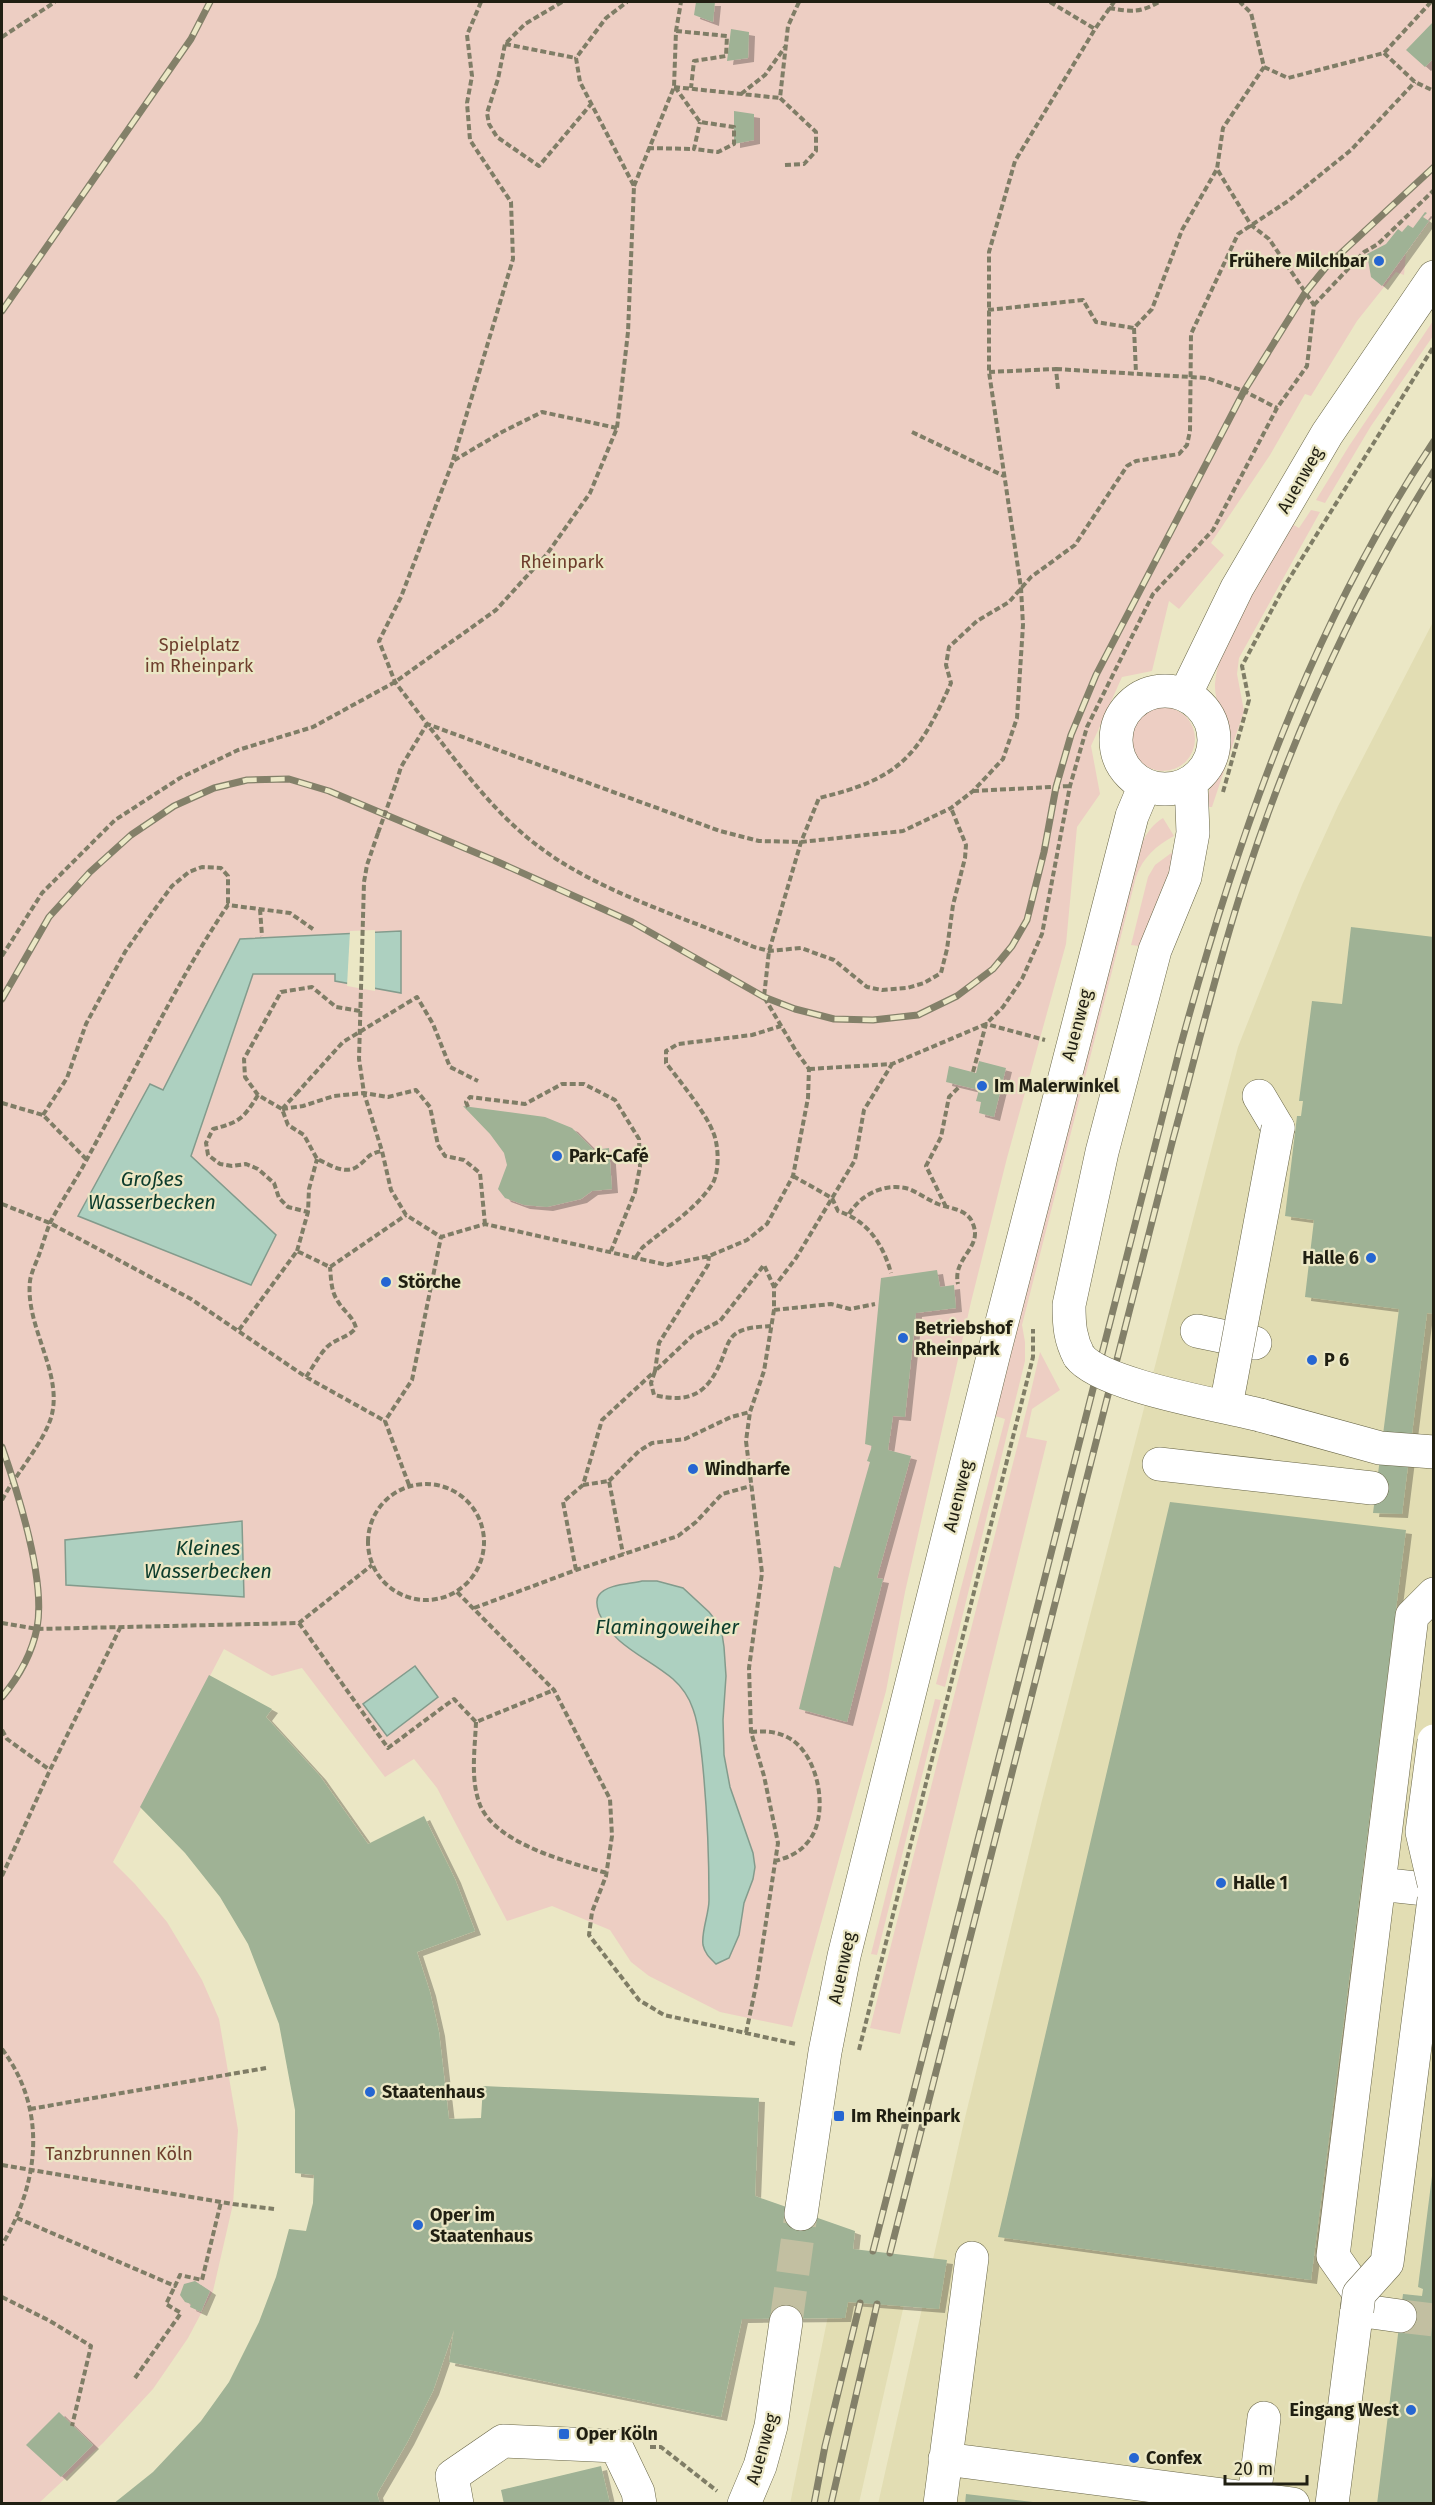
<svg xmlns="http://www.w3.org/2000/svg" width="1435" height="2505" font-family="'Fira Sans',sans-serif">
<defs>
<filter id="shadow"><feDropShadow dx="6" dy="4" stdDeviation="0" flood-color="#0004"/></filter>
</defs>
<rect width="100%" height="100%" fill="#ebe7c5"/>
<path fill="#e2ddb3" d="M1433 622V2503L878 2504 963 2126 1041 1804 1238 1047 1302 885 1338 806Z
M833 2291 906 2296 859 2503 790 2504Z"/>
<path fill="#edcec3" d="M2 2H1433V217L1406 253 1404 275 1396 272 1357 321 1311 396 1305 394 1270 455 1211 543 1224 555 1179 609 1169 601 1152 671 1122 677 1091 746 1100 794 1077 827 1066 944 1007 1158 971 1302 905 1592 886 1691 792 2027 720 2012 649 1976 631 1962 610 1930 552 1906 507 1921 437 1788 414 1759 385 1777 302 1668 272 1676 224 1649 113 1862 135 1884 167 1922 202 1980 219 2019 238 2130 233 2204 213 2291 188 2338 153 2389 103 2443 39 2503H2Z
M1433 321V336L1371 426 1325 503 1316 500 1349 446Z
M1311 510 1320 512 1239 658 1237 674 1244 711 1212 807H1208C1205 784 1224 765 1226 742 1227 722 1214 704 1215 684 1219 634 1266 567 1290 523L1299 528Z
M1131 739a32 32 0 1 1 64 0a32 32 0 1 1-64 0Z
M1163 818 1174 836C1156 846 1143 857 1136 877L1022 1325 1025 1342V1361L945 1687 936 1684 1005 1419 995 1416 1133 868C1140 848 1144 830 1163 818Z
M1174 851 1175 857 1139 946 1131 945 1148 877 1155 865Z
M1040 1352 1060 1390 1032 1409 1026 1437 1047 1441 900 2034 870 2028 1028 1404Z
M935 1699 941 1700 877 1955 871 1954Z"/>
<path fill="#add0c0" stroke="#839b8c" stroke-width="1.5" d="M401 931V993L335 981V974H253L191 1156 276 1235 251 1285 78 1216 150 1084 163 1090 240 939Z
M242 1521 244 1597 66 1585 65 1540Z
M642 1581H657L683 1588 709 1612 721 1627 724 1647 726 1676 723 1720 724 1755 730 1787 753 1853 755 1867 753 1879 744 1903 739 1935 729 1958 716 1964C710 1958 705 1954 703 1945 701 1932 709 1914 709 1900 709 1853 707 1806 702 1758 700 1742 699 1725 693 1709 689 1697 682 1687 673 1679 647 1657 613 1646 599 1613 597 1607 595 1600 599 1595 607 1584 630 1584 642 1581Z
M415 1666 438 1697 387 1736 363 1704Z"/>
<path fill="#ebe7c5" d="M375 930V991L347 986 350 931Z"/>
<path fill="#9fb295" filter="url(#shadow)" d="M696 2H715L713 22 694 15Z
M1434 21V58L1425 67 1406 50Z
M731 29 749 32 748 58 727 61Z
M734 111 754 114V140L734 144Z
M1425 212 1427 213 1423 217 1429 221 1382 286 1371 277 1367 254 1386 244 1398 229 1402 232 1408 225 1413 228Z
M1351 927 1434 937V1314L1427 1313 1402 1514 1373 1513 1399 1309 1305 1297 1314 1220 1285 1216 1297 1116H1301L1303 1101H1299L1312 1001 1342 1004Z
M979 1061 1006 1068 994 1117 979 1113 981 1102 976 1101 979 1090 946 1082 949 1066 976 1073Z
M463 1106 545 1117 572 1128 594 1150 609 1148 612 1189 592 1191 581 1199 547 1207 524 1205 505 1198 498 1189 507 1165 504 1153 490 1134Z
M937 1270 940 1287 954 1285 956 1308 916 1313 905 1417 893 1416 888 1450 911 1456 877 1578 883 1579 847 1722 799 1709 834 1566 840 1568 870 1462 867 1461 872 1446 865 1444 881 1278Z
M1170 1502 1406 1530 1311 2280 998 2237Z
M209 1675 272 1709 266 1717 320 1776 368 1844 424 1816 455 1879 475 1931 417 1952 430 1992 439 2032 449 2119 481 2118 483 2086 759 2098 755 2196 855 2231 853 2249 947 2260 939 2309 848 2302 845 2318 742 2319 721 2417 449 2362 454 2330 433 2391 408 2441 377 2494 380 2504H113L153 2472 201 2421 229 2382 259 2322 276 2277 289 2229 306 2231 313 2203 314 2175 295 2173V2110L279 2024 248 1944 220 1897 185 1853 140 1807Z
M1432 2176 1434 2504H1377L1403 2294 1422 2296 1423 2289 1418 2287Z
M195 2281 210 2291 201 2312 190 2307 191 2304 185 2302 180 2295 184 2284Z
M59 2412 93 2445 61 2477 26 2445Z
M601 2466 610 2504H504L501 2490Z
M966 2494 1033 2502V2504H965Z"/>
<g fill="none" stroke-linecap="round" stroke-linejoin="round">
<path stroke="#c2bfa1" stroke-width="33" stroke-dasharray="33 16" stroke-linecap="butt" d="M1400 2316 1434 2320
M786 2322 801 2214"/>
<defs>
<path id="minor" d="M1116 740a49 49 0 1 1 98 0a49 49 0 1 1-98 0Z
M1185 695 1237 588 1327 434 1434 277
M1259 1096 1278 1128
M1197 1331 1255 1343
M1079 1356C1070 1339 1069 1325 1069 1305L1102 1152 1155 950 1185 877 1193 833 1191 782
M1260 1415 1380 1448 1434 1452
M1159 1464 1372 1488
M1379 1884 1434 1890
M801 2214 825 2052 844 1956 994 1353 1132 816 1145 785
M1359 2293 1333 2256 1412 1616 1434 1594
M1357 2310 1400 2316
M945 2459 1293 2504
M1254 2498 1264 2418
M457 2504 452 2476 503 2441 616 2446 638 2492 640 2504
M744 2504 760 2466 771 2426 786 2322
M940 2504 972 2258
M1332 2504 1359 2293 1366 2285"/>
</defs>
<use href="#minor" stroke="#676445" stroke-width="34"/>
<path stroke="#7f7d66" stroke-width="4" stroke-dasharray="6 3" stroke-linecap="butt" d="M562 2 525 24 505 44 498 79 487 113 489 124 497 137 539 166 592 103
M1050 2 1095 29
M1109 8C1132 12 1139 13 1159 2
M676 31 727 36 726 56 694 61 691 88
M2 37 55 2
M505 44 576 58
M1384 53 1415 82 1434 91
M1264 67 1288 78 1384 53 1431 2
M674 87 780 98
M675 87 700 122 734 127V144L718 152 694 149 700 122
M741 94 765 75 785 47
M648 148 694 149
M785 165 804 164 816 151V132L780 98 788 26 799 2
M634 186 674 87 676 31 681 2
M1314 305 1364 252 1378 244 1434 190
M988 310 1083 300 1096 322 1134 328 1152 309 1182 230 1217 169
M1134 328 1136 373
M1056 369 1207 378 1244 391 1277 408
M989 372 1056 369 1058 389
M617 428 542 412 502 432 453 461 401 597 379 641 395 682 427 724 720 831 759 841 801 842 903 831 951 808 973 791 1003 759 1017 718 1023 625 1021 588 989 372V252L1015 161 1095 29 1114 2
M912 432 1004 476
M453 460 513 259 511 202 470 140 467 103 472 76 467 35 481 2
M396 783 401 767 427 724C461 767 494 813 538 846 598 892 684 917 754 947L769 951 801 948 834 960 867 987 882 990 907 988 924 983 941 973 947 949 953 905 965 858 966 845 951 808
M973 791 1070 786
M1223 792 1249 700 1242 666 1284 587 1434 346
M378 833 367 865 364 882 359 1059 364 1093 382 1151 391 1190 406 1215 441 1237 485 1224 667 1265 709 1256 747 1240 767 1224 793 1176 808 1098 809 1069 796 1051 764 997 769 951 801 842 819 798C899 779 918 757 951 683L946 665 949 647 977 621 1009 602 1031 577 1075 545 1127 466 1136 461 1179 454 1187 445 1190 431 1191 334 1238 234 1288 201 1351 150 1415 82
M260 909 262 936
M2 956 42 893 115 820 180 778 238 750 313 727 395 682 496 610 547 554 590 493 617 428 628 332 634 186 580 82 576 58 606 18 627 2
M399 1008 417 997 433 1024 450 1067 478 1081
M360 1011 336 1007 312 987 281 992 244 1059 245 1077 258 1095 282 1109 288 1125 304 1135 317 1159C329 1164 345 1176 358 1166 369 1158 367 1154 382 1151
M809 1069 892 1064 986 1024 1003 1007 1022 979 1042 934 1070 786 1087 727 1153 594 1213 530 1277 408 1307 366 1314 305 1269 239 1251 225 1217 169 1223 128 1264 67 1251 13 1240 2
M973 1072 986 1024 1045 1040
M258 1095C244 1118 240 1122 213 1129L206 1143 208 1155 220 1164 232 1166 246 1164 258 1169 274 1183 279 1198 288 1207 308 1212
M2 1103 43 1115 87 1160
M468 1107 466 1102 470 1097 525 1104 562 1084H584L615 1100 639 1139 640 1167 635 1192 611 1251
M282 1109 303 1106 334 1096 364 1093 388 1097 416 1090 430 1107 438 1145 445 1156 464 1160 480 1173 485 1224
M282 1109 296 1094
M43 1115 67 1078 86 1024 125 952 155 909 172 886 189 872 202 867 221 868 228 876V905
M793 1176 832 1198 838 1211C867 1220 883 1244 891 1273
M2 1204 50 1223 191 1299 306 1377 385 1421
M946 1207 926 1166 941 1137 949 1097 959 1087
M849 1214C861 1194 886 1182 909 1189 919 1193 928 1200 938 1204 951 1209 968 1209 973 1224 983 1248 952 1258 958 1284
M297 1251 308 1212 309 1189 317 1159
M636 1257 642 1248C664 1229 694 1211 711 1186 720 1174 719 1145 713 1132 706 1113 679 1080 666 1063V1051L678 1044 752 1035 781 1026
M774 1310 831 1304 850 1309 875 1304
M771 1326C758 1327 741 1327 732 1337 727 1343 725 1352 722 1359 708 1393 691 1404 654 1395L651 1383 655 1371 693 1335 720 1321 764 1265 774 1287
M239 1330 297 1251 330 1267 406 1215
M306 1377C313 1367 319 1355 327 1347 336 1338 348 1338 356 1328 353 1316 343 1311 337 1300 331 1291 331 1278 330 1267
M609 1481 639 1451 652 1443 685 1439 731 1417 750 1412
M368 1542a58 58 0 1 1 116 0a58 58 0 1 1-116 0Z
M409 1485 385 1421 412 1380 441 1237
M583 1485 609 1481 623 1554
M2 1500C15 1475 46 1440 52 1414 62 1371 25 1326 30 1281 31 1273 36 1263 39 1255 43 1244 46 1232 51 1221 62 1200 76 1180 87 1159 134 1074 174 985 228 905L290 913 313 929
M576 1570 563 1502 583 1485 602 1420 655 1371 659 1343 708 1265 709 1256
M457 1592 554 1690 610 1799 612 1836 606 1876 592 1912 589 1935 639 2000 664 2015 796 2044
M474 1608 576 1570 678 1536 696 1522 722 1494 751 1486
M2 1623 37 1629 299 1623 372 1565
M299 1623 388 1748 454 1699 476 1722 554 1690
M476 1722C475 1749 470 1779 480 1805 496 1844 570 1863 607 1873
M2 1730 7 1739 50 1770
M751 1732C764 1731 775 1731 787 1737 819 1752 831 1817 807 1843 799 1853 787 1858 775 1861
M2 1876 50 1770 121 1626
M746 2033 757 1981 778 1843 764 1776 751 1732 749 1668 762 1573 746 1441 750 1412 764 1371 774 1310V1287L796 1258 855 1160 864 1110 892 1064
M2 2049C48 2110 39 2183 2 2245
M859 2050 1033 1357V1329
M30 2109 266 2068
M2 2165 233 2204 274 2209
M17 2218 175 2286 180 2275 202 2280 221 2202
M2 2297 50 2321 91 2346 72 2426
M135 2378 181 2313 166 2304 175 2286
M650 2447H661L717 2491"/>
<use href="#minor" stroke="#fff" stroke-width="33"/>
<defs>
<path id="rail" d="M2 311 191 39 210 2
M2 999 49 917 90 872 131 835 174 806 214 788 247 780 289 779 329 791 498 862 632 922 764 997 795 1009 834 1019 873 1020 918 1015 957 996 993 969 1012 946 1027 920 1044 852 1056 787 1071 735 1096 675 1244 391 1305 293 1326 267 1434 167
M2 1447C18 1493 46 1580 37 1628 32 1653 18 1678 2 1697
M873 2251 1180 1048C1238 835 1310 626 1434 441
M890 2253 1173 1139C1196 1055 1216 969 1243 886 1290 741 1353 600 1434 471
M814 2504 825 2446 860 2303
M831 2504 877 2304"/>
</defs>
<use href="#rail" stroke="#838069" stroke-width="7"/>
<use href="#rail" stroke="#ebe7c5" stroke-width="4.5" stroke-dasharray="14" stroke-linecap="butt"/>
<defs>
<path id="minor-bridge" d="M1079 1356C1100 1385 1220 1405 1260 1415
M1226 1406 1278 1128
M1434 1741 1422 1832 1434 1884
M1357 2311 1359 2294 1387 2263 1434 1899"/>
</defs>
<use href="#minor-bridge" stroke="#676445" stroke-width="34" stroke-linecap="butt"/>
<path stroke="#7f7d66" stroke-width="4" stroke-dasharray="6 3" stroke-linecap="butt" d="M378 833 396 783
M296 1094 343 1042 399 1008"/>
<use href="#minor-bridge" stroke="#fff" stroke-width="33"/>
</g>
<g fill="#2666d2" stroke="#ebe7c5" stroke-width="2">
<circle cx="1379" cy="261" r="6"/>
<circle cx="982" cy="1086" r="6"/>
<circle cx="557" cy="1156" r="6"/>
<circle cx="1371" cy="1258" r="6"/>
<circle cx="386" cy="1282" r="6"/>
<circle cx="903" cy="1338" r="6"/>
<circle cx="1312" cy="1360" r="6"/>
<circle cx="693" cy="1469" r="6"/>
<circle cx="1221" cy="1883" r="6"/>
<circle cx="370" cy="2092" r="6"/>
<rect x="833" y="2110" width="12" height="12" rx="3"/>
<circle cx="418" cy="2225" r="6"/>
<circle cx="1411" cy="2410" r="6"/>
<rect x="558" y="2428" width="12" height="12" rx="3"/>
<circle cx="1134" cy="2458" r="6"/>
</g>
<g text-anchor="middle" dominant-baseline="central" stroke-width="4.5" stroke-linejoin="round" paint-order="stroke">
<g font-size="18" font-weight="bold" fill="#201f12" stroke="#ebe7c5" text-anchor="start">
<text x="1367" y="261" text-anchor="end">Frühere Milchbar</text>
<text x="994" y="1086">Im Malerwinkel</text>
<text x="569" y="1156">Park-Café</text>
<text x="1359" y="1258" text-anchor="end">Halle 6</text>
<text x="398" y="1282">Störche</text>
<text x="915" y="1328">Betriebshof<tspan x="915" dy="21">Rheinpark</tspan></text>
<text x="1324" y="1360">P 6</text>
<text x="705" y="1469">Windharfe</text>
<text x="1233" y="1883">Halle 1</text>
<text x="382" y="2092">Staatenhaus</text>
<text x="851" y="2116">Im Rheinpark</text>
<text x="430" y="2215">Oper im<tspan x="430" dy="21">Staatenhaus</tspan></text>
<text x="1399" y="2410" text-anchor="end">Eingang West</text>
<text x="576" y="2434">Oper Köln</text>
<text x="1146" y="2458">Confex</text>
</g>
<g font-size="18" fill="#201f12" stroke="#ebe7c5">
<text transform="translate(1300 480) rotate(-60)">Auenweg</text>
<text transform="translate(1077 1025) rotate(-75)">Auenweg</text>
<text transform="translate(958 1496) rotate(-76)">Auenweg</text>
<text transform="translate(842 1968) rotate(-78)">Auenweg</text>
<text transform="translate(762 2449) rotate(-74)">Auenweg</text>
</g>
<g font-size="18" fill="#6e3e2d" stroke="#ebe7c5">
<text x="562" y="562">Rheinpark</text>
<text x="199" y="645">Spielplatz<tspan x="199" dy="21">im Rheinpark</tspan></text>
<text x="119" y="2154">Tanzbrunnen Köln</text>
</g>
<g font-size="20" font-style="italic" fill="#0c3c2c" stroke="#ebe7c5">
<text x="152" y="1179">Großes<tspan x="152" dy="23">Wasserbecken</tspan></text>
<text x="208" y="1548">Kleines<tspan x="208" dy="23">Wasserbecken</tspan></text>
<text x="667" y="1627">Flamingoweiher</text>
</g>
</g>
<rect width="1435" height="2505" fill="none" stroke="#201f12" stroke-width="6"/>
<path d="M1225 2475v9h82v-9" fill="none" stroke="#201f12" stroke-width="3"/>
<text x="1234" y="2475" font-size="18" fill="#201f12" stroke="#ebe7c5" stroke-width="4.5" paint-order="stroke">20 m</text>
</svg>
